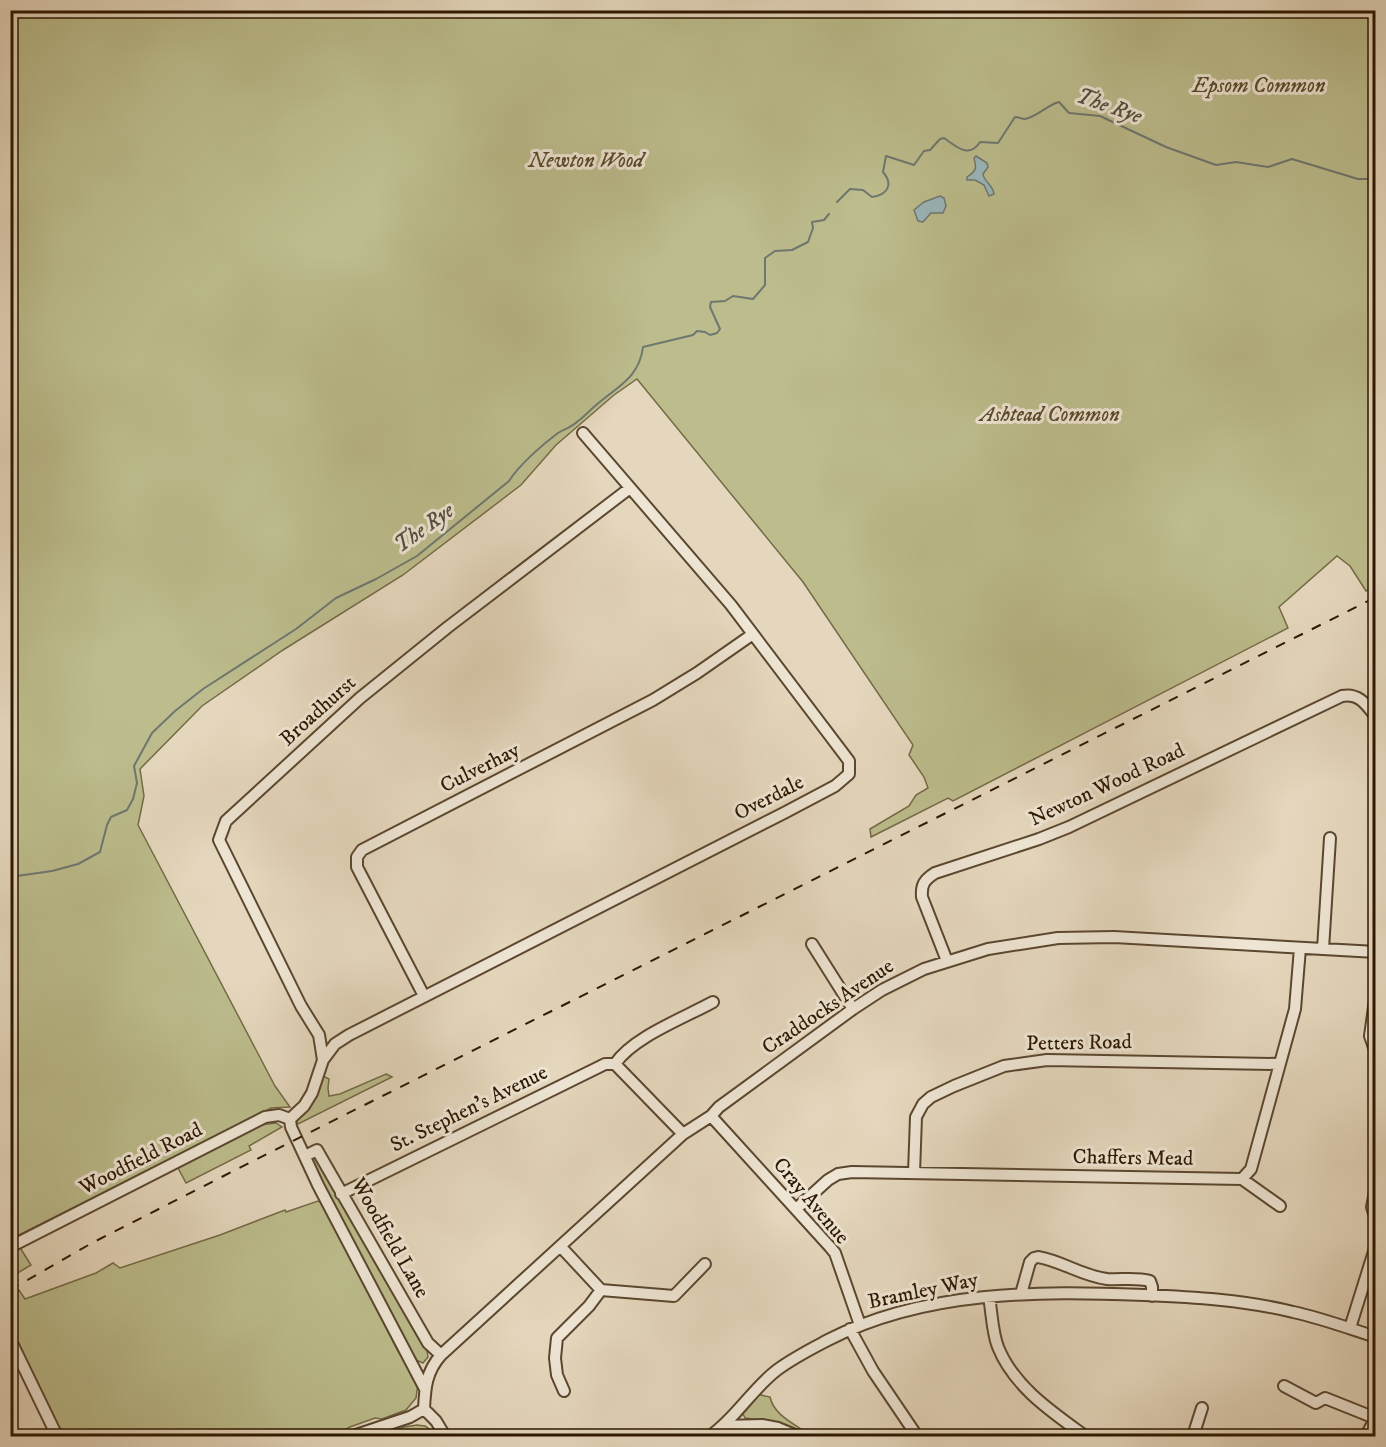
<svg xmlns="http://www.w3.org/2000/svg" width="1386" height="1447" font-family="'IM FELL DW Pica',serif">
<rect width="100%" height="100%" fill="#e5d7bd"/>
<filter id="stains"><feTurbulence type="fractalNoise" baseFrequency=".00333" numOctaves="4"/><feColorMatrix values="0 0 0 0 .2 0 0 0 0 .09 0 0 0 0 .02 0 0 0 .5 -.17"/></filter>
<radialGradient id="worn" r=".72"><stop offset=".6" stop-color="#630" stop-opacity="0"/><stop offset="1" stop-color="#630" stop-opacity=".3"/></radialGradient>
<path fill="#bcbc8c" stroke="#746a46" stroke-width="1.5" d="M11 11H1375V588L1374 587 1366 591 1350 566 1337 556 1279 607 1288 628 953 801 948 798 871 837 870 829 909 806 916 795 928 788 924 777 909 755 913 745 803 582 637 379 614 395 556 445 521 485 403 575 283 650 202 706 140 769 144 796 138 825 275 1086 290 1107 271 1108 11 1239Z
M386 1074 392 1077 298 1124 295 1118 323 1076 329 1079 328 1088 329 1096 340 1094Z
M276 1123 282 1127 249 1146 251 1150 186 1183 177 1166 260 1125Z
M315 1157 318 1158 427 1351 428 1357 423 1363 416 1360 410 1350 311 1162Z
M318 1201 324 1205 398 1351 414 1373 418 1384 416 1398 406 1410 382 1419 375 1418 350 1427 334 1436H61L11 1332V1296L19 1290 25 1299 96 1273 113 1263 120 1268 220 1235 285 1210 286 1212Z
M19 1246 31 1265 11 1277V1250Z
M757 1394 770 1397C774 1415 793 1423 807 1433L776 1422 745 1418 743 1414 744 1408Z
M417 1425 425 1426 439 1436H379L404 1427Z"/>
<path fill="#9ab7bb" stroke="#6e7770" stroke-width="1.5" d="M976 156 987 163 988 167 983 174C984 182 993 185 994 194L989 196 984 185 975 180H967V177C976 171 977 169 974 158Z
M940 196 944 198 946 206 943 213H931L923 222 918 221 914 210 924 202Z"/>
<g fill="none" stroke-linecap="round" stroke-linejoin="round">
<path stroke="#6e7770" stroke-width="2" d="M837 202 850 189 863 190 872 197C887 195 894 185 883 172L886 156 914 165 924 151 930 150 940 139 944 138C957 147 969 159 980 142L998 143 1015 117C1018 117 1022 119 1025 119 1037 117 1047 105 1059 102L1069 113 1100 116 1166 147 1216 165 1236 162 1268 167 1292 159 1358 179H1376
M10 877 52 871 78 864 100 852 107 825 111 817 127 810 133 799 137 783 134 766 152 733 175 711 203 689 296 629 336 598 376 579 417 556 509 481C519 465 543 444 558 433 565 429 572 427 578 421 584 417 589 411 595 406 616 387 639 379 643 347L693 335 697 331 705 332 710 335 717 333 720 329 710 307 711 302 725 301 733 296 753 299 765 285V258L775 251 792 250 808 242 813 228 812 222 824 220 829 214"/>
<defs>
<path id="minor" d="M812 944 853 1009
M1323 949 1330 838
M947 961 922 897C921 885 924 880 935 873L1039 839 1069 827 1342 696C1359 693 1366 704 1376 717
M1376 993 1370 1036 1376 1053
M424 996 357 867V857L362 850 653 700 697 673 753 634
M323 1060 335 1044 349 1035 784 813 835 786 849 774V761L731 605 583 433
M615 1064 683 1134
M711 1116 830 1247 835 1253 860 1325
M290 1119 304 1106 312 1093 323 1060 319 1035 301 1006 219 840 226 821 360 698 448 627 630 488
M290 1119 291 1127 318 1185 425 1389
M305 1156 317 1150 428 1343 441 1355
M914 1173 916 1117 923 1104 931 1097 954 1086 1004 1066 1047 1060 1279 1064
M1242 1179 1280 1206
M1376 1187 1372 1207 1376 1220
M341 1194 597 1068 605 1064H615C633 1037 684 1018 713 1002
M796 1209 828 1180 838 1174 852 1172 1242 1179 1251 1169 1295 1009 1300 948
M10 1247 265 1117 279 1115 290 1119
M561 1247 601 1290 674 1296 705 1264
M1021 1294 1030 1262 1034 1258 1038 1257C1062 1261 1082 1276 1107 1279 1121 1280 1136 1277 1150 1281L1152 1287V1296
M989 1297C992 1313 992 1332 998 1347 1014 1387 1052 1412 1085 1436
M1350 1328 1376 1245
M850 1329 873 1371 917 1436
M10 1339 57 1436
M1284 1386 1316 1403 1325 1398 1375 1418
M564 1391 557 1375 555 1358 557 1338 589 1306 601 1290
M424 1409C425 1388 426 1372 441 1355L683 1134 711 1116 719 1107 853 1009 882 990 924 969 988 949 1058 938 1114 937 1376 952
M424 1409 436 1421 445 1436
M724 1426 762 1425 778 1428 797 1436
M353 1436 410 1417 424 1409
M710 1436C736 1418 752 1389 777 1370 793 1358 811 1349 828 1340 925 1290 1038 1291 1144 1295 1193 1297 1245 1300 1293 1312 1321 1318 1348 1328 1376 1337
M1193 1436 1202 1408
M1366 1436 1376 1417"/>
</defs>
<use href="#minor" stroke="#5b472f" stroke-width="14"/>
<use href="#minor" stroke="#eee5d4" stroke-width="10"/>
<path stroke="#2d1700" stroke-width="2" stroke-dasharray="10 10" stroke-linecap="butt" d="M10 1290 92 1243 257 1159 1376 597"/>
</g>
<g text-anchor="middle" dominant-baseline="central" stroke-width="6" stroke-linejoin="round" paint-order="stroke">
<g font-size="21" font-style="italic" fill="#58492a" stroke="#eee5d4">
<text x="1259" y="86">Epsom Common</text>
<text x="586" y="161">Newton Wood</text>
<text x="1050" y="415">Ashtead Common</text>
</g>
<g font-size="21" fill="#2d1700" stroke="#eee5d4">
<text transform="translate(318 711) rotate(-42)">Broadhurst</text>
<text transform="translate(480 768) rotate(-27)">Culverhay</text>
<text transform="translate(1107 785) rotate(-25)">Newton Wood Road</text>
<text transform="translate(769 798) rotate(-27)">Overdale</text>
<text transform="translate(828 1007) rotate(-34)">Craddocks Avenue</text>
<text transform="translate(1079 1043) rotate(-1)">Petters Road</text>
<text transform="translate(469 1109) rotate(-26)">St. Stephen's Avenue</text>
<text transform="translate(1133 1158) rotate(1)">Chaffers Mead</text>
<text transform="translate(141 1159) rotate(-27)">Woodfield Road</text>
<text transform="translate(811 1201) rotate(50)">Cray Avenue</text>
<text transform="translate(390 1238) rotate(60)">Woodfield Lane</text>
<text transform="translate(923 1291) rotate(-12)">Bramley Way</text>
</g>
<g font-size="22" font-style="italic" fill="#534f41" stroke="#eee5d4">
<text transform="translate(1109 106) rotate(19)">The Rye</text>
<text transform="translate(424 528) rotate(-36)">The Rye</text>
</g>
</g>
<rect width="1386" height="1447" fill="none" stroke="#e5d7bd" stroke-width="36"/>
<rect x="12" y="12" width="1362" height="1423" fill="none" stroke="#2d1700" stroke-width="3"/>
<rect x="18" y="18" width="1350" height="1411" fill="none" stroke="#2d1700" stroke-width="1.5"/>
<rect width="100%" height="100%" filter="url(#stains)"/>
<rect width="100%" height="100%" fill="url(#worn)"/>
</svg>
